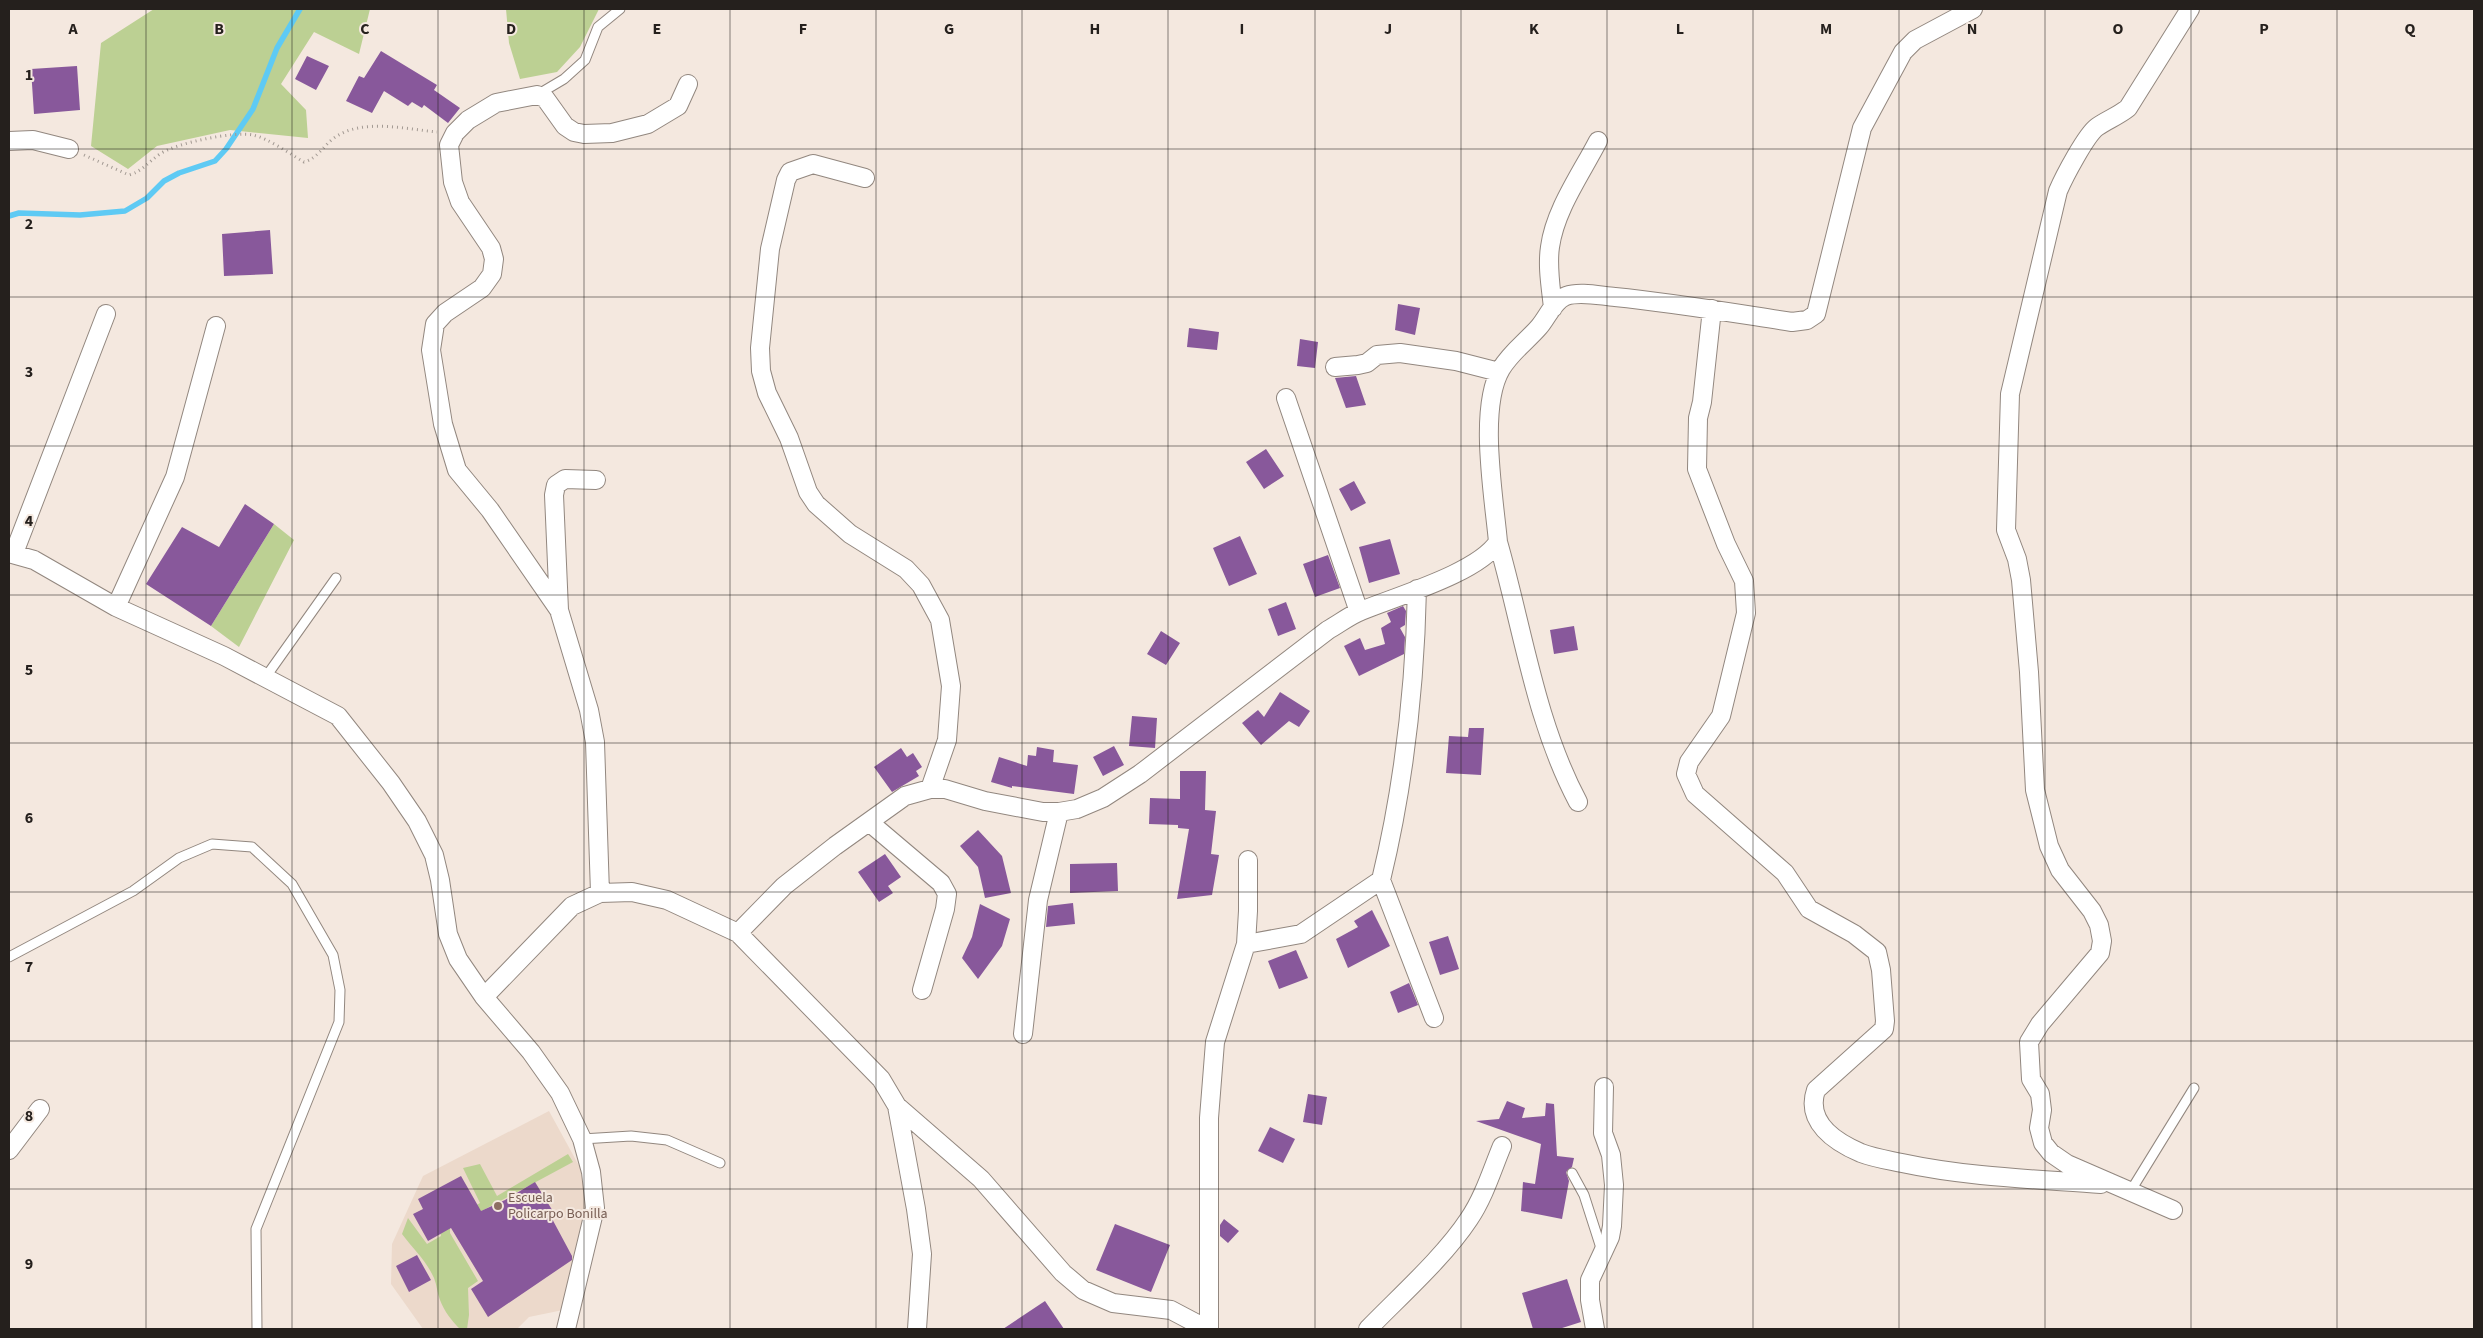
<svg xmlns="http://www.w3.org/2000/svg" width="2483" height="1338" font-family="'Source Sans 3',sans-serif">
<rect width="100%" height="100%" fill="#f4e8df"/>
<path fill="#ecd9cb" d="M549 1111 589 1184 585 1229 563 1310 529 1317 517 1329H423L391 1284 392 1244 423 1176Z"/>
<path fill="#bcd093" d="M154 9H370L359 54 314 32 281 84 306 110 308 138 230 130 157 146 128 169 91 146 101 43Z
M506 9H599L580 47 557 72 520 79 509 43Z
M274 524 294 540 239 647 211 626Z
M568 1154 573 1162 450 1228V1233L478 1281 468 1288 469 1315 467 1329H460C452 1321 444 1311 440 1300 437 1293 437 1285 434 1278 426 1260 413 1249 402 1234L408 1218 427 1244 441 1236 439 1227 480 1203 463 1168 480 1164 497 1196Z"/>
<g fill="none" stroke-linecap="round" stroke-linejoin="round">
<path stroke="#5ecaf4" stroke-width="5.5" d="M9 216 19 213 80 215 125 211 147 198 164 181 179 173 215 161 226 149 253 109 277 48 300 9"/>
</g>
<path fill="#88589b" d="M381 51 437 85 434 90 460 108 448 123 424 105 422 108 412 102 408 106 384 91 372 113 346 101 359 76 364 78Z
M307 56 329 66 316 90 295 79Z
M77 66 80 110 34 114 31 69Z
M270 230 273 274 224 276 222 234Z
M1398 304 1420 308 1415 335 1395 330Z
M1189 328 1219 332 1217 350 1187 347Z
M1300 339 1318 342 1315 368 1297 366Z
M1356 376 1366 405 1346 408 1335 378Z
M1266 449 1284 476 1264 489 1246 462Z
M1354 481 1366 503 1351 511 1339 489Z
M245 504 274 524 211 626 146 584 182 527 219 547Z
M1240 536 1257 574 1229 586 1213 548Z
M1390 539 1400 574 1369 583 1359 547Z
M1328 555 1340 588 1315 597 1303 564Z
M1286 602 1296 629 1278 636 1268 609Z
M1403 606 1406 611 1405 625 1400 628 1405 637 1404 654 1359 676 1344 646 1360 638 1365 650 1385 644 1381 628 1391 622 1387 613Z
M1574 626 1578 650 1554 654 1550 630Z
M1161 631 1180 643 1166 665 1147 654Z
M1280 692 1310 711 1299 727 1289 721 1261 745 1242 723 1258 710 1264 717Z
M1132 716 1157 718 1155 748 1129 746Z
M1469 728H1484L1481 775 1446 773 1449 736 1468 737Z
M1114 746 1124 765 1103 776 1093 757Z
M1037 747 1054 750 1053 762 1078 765 1074 794 1012 786V788L991 782 999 757 1027 766 1028 755 1036 756Z
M901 748 907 757 913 753 922 767 916 771 919 776 892 792 874 767Z
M1180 771H1206L1205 810 1216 811 1211 854 1219 855 1212 895 1177 899 1189 829 1178 828V825L1149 824 1150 798 1180 799Z
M978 830 1002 856 1011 893 985 898 978 867 960 846Z
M885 854 901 877 888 886 893 893 879 902 858 872Z
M1117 863 1118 891 1070 893V864Z
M1073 903 1075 924 1046 927 1048 906Z
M980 904 1010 919 1002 946 978 979 962 958 972 937Z
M1372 910 1390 946 1348 968 1336 939 1358 927 1354 921Z
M1448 936 1459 969 1440 975 1429 942Z
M1296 950 1308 978 1279 989 1268 961Z
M1409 983 1418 1005 1398 1013 1390 992Z
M1308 1094 1327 1097 1322 1125 1303 1122Z
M1507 1101 1525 1108 1522 1118 1545 1116 1546 1103 1554 1104 1557 1156 1574 1158 1572 1167 1566 1172 1569 1181 1562 1219 1521 1211 1523 1182 1535 1184 1541 1144 1476 1121 1499 1119Z
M1270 1127 1295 1139 1283 1163 1258 1151Z
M461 1176 481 1211 505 1200 535 1182 554 1213 550 1215 572 1256V1260L488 1317 471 1289 483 1281 451 1228 428 1241 413 1214 423 1209 418 1199Z
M1224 1219 1239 1231 1228 1243 1220 1236V1225Z
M1115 1224 1170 1245 1151 1292 1096 1270Z
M417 1255 431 1280 409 1292 396 1266Z
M1567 1279 1581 1322 1559 1329H1533L1522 1293Z
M1045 1301 1064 1329H1003Z"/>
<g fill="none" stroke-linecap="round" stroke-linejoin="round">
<defs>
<path id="lane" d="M537 95 564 79 585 60 598 27 620 9
M265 678 336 578
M9 957 133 891 179 858 212 844 252 847 292 884 333 955 340 990 339 1022 256 1229 257 1329
M582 1139 631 1136 667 1140 720 1163
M1572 1173 1584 1195 1602 1251
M2130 1192 2194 1088"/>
<path id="street" d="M9 141 33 140 69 149
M865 178 813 164 790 172 786 180 770 249 760 348 761 371 767 393 789 438 808 492 816 504 850 534 906 569 921 585 940 620 951 686 947 740 930 789
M1553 308C1551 288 1547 267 1550 247 1555 210 1581 174 1598 141
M1712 309 1702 402 1698 418 1697 469 1726 544 1744 581 1746 613 1721 716 1689 762 1686 774 1695 794 1785 873 1809 909 1854 934 1877 952 1881 970 1885 1021 1884 1029 1816 1090C1805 1122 1835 1142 1861 1153 1874 1158 1888 1160 1902 1163 1967 1177 2034 1179 2101 1184
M1335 367 1358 365 1367 363 1377 355 1400 353 1456 361 1499 372
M1286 398 1359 612
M1498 542C1523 629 1535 721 1578 802
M9 553 34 560 116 607 224 656 338 716 391 783 417 821 434 855 440 880 448 934 458 959 484 997 531 1052 560 1093 582 1139 591 1172 595 1208 566 1329
M14 553 106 314
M116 607 175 477 216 326
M559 610 554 495 556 485 565 479 596 480
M869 822 941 883 947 894 945 909 922 990
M1381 880 1434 1018
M600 893 595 742 589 710 559 610 490 510 457 470 443 424 431 350 435 324 445 313 482 288 492 274 494 259 491 248 460 202 453 182 449 145 455 133 468 120 496 103 537 95 545 98 565 126 574 132 584 134 612 133 648 124 678 106 688 84
M738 933 784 886 835 846 905 796 930 789H945L985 801 1043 812H1059L1077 809 1103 798 1140 774 1328 630C1339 624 1350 615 1361 611 1397 596 1478 573 1498 542 1494 497 1478 408 1501 369 1511 352 1527 341 1539 327 1547 318 1554 300 1566 296 1580 291 1601 296 1615 297 1675 303 1733 313 1792 322L1807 320 1816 314 1862 128 1903 52 1915 40 1973 9
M1246 944 1301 934 1381 880C1404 785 1415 686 1417 589
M484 997 572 906 600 893 632 892 667 900 738 933 881 1079 897 1106 916 1209 922 1254 917 1329
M1023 1034 1038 900 1059 812
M897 1106 981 1179 1063 1273 1083 1290 1113 1303 1171 1310 1207 1329
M9 1150 40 1109
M2173 1210 2067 1164 2051 1153 2043 1143 2039 1128 2042 1110 2040 1094 2031 1079 2029 1042 2040 1024 2100 953 2102 941 2099 925 2092 911 2060 870 2049 846 2035 790 2029 672 2021 580 2017 559 2006 530 2010 394 2058 191C2064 177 2086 135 2097 127 2107 120 2118 116 2128 108L2190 9
M1209 1329V1118L1215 1042 1246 944 1248 911V860
M1368 1329C1400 1296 1444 1257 1469 1219 1484 1197 1492 1170 1502 1146
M1595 1329 1590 1300V1280L1610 1237 1612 1226 1614 1185 1611 1155 1603 1133 1604 1087"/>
</defs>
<use href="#lane" stroke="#92877f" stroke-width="11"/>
<use href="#street" stroke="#92877f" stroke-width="20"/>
<path stroke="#a39a93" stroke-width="3" stroke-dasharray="1 4" stroke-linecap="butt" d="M84 155 129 175C143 171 148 162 160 154 176 143 234 131 253 135 268 138 290 154 304 162 318 158 323 146 334 138 361 118 405 129 437 132"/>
<use href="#lane" stroke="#fff" stroke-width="9"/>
<use href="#street" stroke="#fff" stroke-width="18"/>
</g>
<path fill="none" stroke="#25201d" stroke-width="1" stroke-opacity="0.55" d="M146 9V1329M292 9V1329M438 9V1329M584 9V1329M730 9V1329M876 9V1329M1022 9V1329M1168 9V1329M1315 9V1329M1461 9V1329M1607 9V1329M1753 9V1329M1899 9V1329M2045 9V1329M2191 9V1329M2337 9V1329M9 149H2474M9 297H2474M9 446H2474M9 595H2474M9 743H2474M9 892H2474M9 1041H2474M9 1189H2474"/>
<circle fill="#8d6e63" stroke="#f4e8df" stroke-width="2" cx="498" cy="1206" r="5"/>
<g text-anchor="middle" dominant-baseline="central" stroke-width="4" stroke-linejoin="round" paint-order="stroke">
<g font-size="14" fill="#785e54" stroke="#f4e8df" text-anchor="start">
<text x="508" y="1198">Escuela<tspan x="508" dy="16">Policarpo Bonilla</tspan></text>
</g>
</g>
<g font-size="16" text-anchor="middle" font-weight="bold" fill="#25201d" stroke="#f4e8df" stroke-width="4" stroke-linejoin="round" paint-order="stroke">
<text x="73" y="34">A</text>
<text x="219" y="34">B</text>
<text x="365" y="34">C</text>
<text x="511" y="34">D</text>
<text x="657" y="34">E</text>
<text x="803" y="34">F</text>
<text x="949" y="34">G</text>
<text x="1095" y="34">H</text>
<text x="1242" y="34">I</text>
<text x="1388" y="34">J</text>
<text x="1534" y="34">K</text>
<text x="1680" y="34">L</text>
<text x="1826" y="34">M</text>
<text x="1972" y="34">N</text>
<text x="2118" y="34">O</text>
<text x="2264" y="34">P</text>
<text x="2410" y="34">Q</text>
<text x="29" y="80">1</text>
<text x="29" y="229">2</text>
<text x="29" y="377">3</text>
<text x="29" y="526">4</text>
<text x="29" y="675">5</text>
<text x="29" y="823">6</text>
<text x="29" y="972">7</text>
<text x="29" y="1121">8</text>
<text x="29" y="1269">9</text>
</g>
<rect width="2483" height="1338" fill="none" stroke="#25201d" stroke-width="20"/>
</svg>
